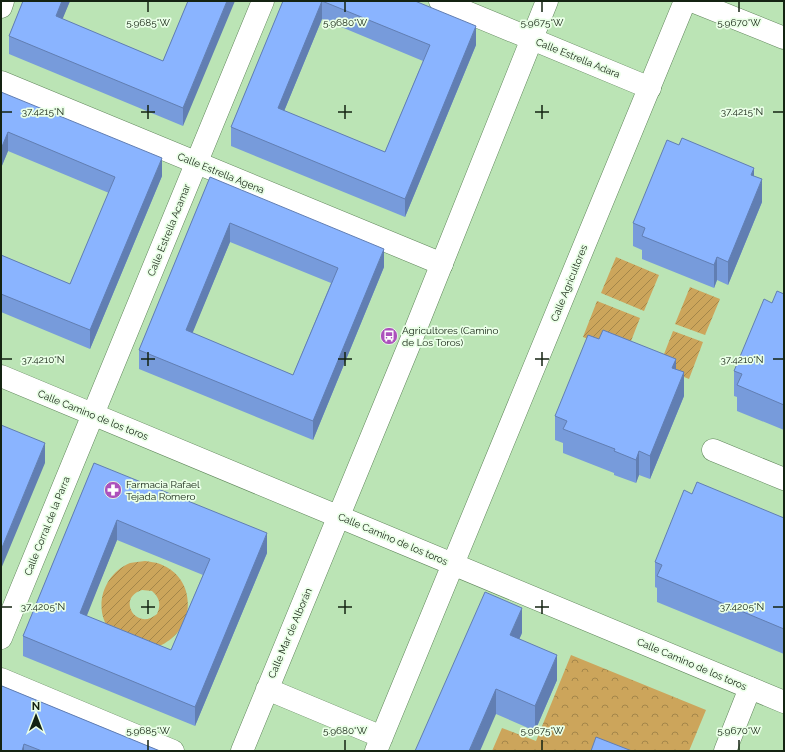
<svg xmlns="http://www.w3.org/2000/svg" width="785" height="752" font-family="Raleway,sans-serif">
<defs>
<pattern id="park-crowns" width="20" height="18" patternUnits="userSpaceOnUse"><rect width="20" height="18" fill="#cca55b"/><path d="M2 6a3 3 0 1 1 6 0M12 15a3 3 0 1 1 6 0" fill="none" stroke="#a4864a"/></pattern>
<pattern id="garden-furrows" width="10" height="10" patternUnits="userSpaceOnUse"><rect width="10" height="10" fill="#cca55b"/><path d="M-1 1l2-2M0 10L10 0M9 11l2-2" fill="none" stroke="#a4864a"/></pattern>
</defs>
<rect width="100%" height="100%" fill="#bbe4b5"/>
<path fill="url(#park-crowns)" d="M571 655 706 710 689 751H492L502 728 536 741Z"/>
<path fill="url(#garden-furrows)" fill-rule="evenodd" d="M616 257 659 275 644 311 601 293Z
M690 287 720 299 705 335 675 324Z
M597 301 640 318 626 354 583 337Z
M673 331 703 342 689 379 659 367Z
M145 561C150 562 155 562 160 564 184 573 193 597 185 621 180 633 163 649 150 647 143 646 134 641 127 639 122 637 114 636 111 632 92 609 103 574 130 563 134 562 140 562 145 561ZM142 590 152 591C160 598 161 605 157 614 136 632 116 598 142 590Z"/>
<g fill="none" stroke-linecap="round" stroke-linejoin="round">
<defs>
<path id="street" d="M440 1 650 88
M692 1 784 38
M1 7 3 1
M1 82 442 264
M713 450 784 479
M1 638 263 1
M1 679 173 751
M725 751 750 688"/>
<path id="secondary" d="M1 376 784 702
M267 689 382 737
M242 751 410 343 547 1
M376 751 685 1"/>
</defs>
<use href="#street" stroke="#60865b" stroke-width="23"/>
<use href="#secondary" stroke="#60865b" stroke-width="23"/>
<use href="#street" stroke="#fff" stroke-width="22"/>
<use href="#secondary" stroke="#fff" stroke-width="22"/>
</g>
<path fill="#779bdb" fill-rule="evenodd" d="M23 1H70L62 19 163 61 188 1 183 126 9 54V36Z
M283 1H415L476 45 405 217 231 146V127ZM322 19 423 61 385 152 284 111Z
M1 92 162 176 90 349 1 312V255L70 284 109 193 8 151 1 168Z
M754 176 762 202 728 285 717 280 714 288 642 259V250L633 246V223Z
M210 177 384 267 313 440 139 369V350ZM230 242 331 283 293 375 192 333Z
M784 294V430L737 411V397L734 396V371L772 303Z
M676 369 684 396 650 479 639 475 636 483 614 475V473L563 453V443L555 440V416Z
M94 463 267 553 195 726 23 656V636ZM117 540 203 575 171 650 86 616Z
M692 494 784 518V654L657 602V588L655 587V562Z
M522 633 519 639 557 680 535 731 496 714 415 751Z
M2 686 160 751H1Z"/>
<path fill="#617eb2" d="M62 1H70L56 35V16Z
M227 1H235L183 126V108Z
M322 1V19L278 126V108Z
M476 26V45L405 217V199Z
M8 132V151L1 168V149Z
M162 158V176L90 349V330Z
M754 168V190L751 175Z
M762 179V202L728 285V262Z
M230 223V242L186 349V330Z
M384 249V267L313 440V421Z
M717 257V280L714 288V265Z
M676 359V383L672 368Z
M684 372V396L650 479V456Z
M45 443V463L1 569V550Z
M639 451V475L636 483V460Z
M117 520V540L80 633V613Z
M267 533V553L195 726V707Z
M522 608V633L510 660V635Z
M557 655V680L535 731V706Z
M496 689V714L480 751H469Z
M24 744V751H22Z"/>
<path fill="#8ab4ff" stroke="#617eb2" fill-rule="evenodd" d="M23 1H62L56 16 163 61 188 1H227L183 108 9 36Z
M283 1H322L278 108 385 152 430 45 322 1H415L476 26 405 199 231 127Z
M1 92 162 158 90 330 1 294V255L70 284 115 177 8 132 1 149Z
M682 138 754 168 751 175 762 179 728 262 717 257 714 265 642 236 645 228 633 223 667 140 679 145Z
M210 177 384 249 313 421 139 350ZM230 223 338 268 293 375 186 330Z
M777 291 784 294V405L737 385 742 374 734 371 764 299 772 303Z
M603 330 676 359 672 368 684 372 650 456 639 451 636 460 614 451 615 449 563 429 567 421 555 416 588 335 599 339Z
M1 425 45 443 1 550Z
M94 463 267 533 195 707 23 636ZM117 520 210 559 171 650 80 613Z
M697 482 784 518V629L657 576 662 565 655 562 684 490 692 494Z
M485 592 522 608 510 635 557 655 535 706 496 689 469 751H415Z
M2 686 160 751H42L24 744 22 751H1V689Z
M596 737 632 751H591Z"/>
<path fill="none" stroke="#142312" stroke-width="1.5" d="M148 2V12M345 2V12M542 2V12M739 2V12M148 105V119M345 105V119M542 105V119M2 112H12M141 112H155M338 112H352M535 112H549M773 112H783M148 352V366M345 352V366M542 352V366M2 359H12M141 359H155M338 359H352M535 359H549M773 359H783M148 600V614M345 600V614M542 600V614M2 607H12M141 607H155M338 607H352M535 607H549M773 607H783M148 740V750M345 740V750M542 740V750M739 740V750"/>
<defs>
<symbol id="bus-disc" viewBox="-11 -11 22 22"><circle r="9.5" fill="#ac51bc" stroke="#eaffe7"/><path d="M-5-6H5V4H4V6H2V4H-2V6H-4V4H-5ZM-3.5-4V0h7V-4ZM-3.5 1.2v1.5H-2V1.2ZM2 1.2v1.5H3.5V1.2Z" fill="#fff"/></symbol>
<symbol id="pharmacy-disc" viewBox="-11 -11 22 22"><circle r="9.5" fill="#ac51bc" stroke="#eaffe7"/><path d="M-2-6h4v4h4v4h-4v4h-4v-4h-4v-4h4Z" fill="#fff"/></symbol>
</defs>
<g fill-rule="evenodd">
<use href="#bus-disc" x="379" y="326" width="20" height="20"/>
<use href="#pharmacy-disc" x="103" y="480" width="20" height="20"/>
</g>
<g text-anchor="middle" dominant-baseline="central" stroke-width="3.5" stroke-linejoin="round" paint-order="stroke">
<g font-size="10" fill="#142312" stroke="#eaffe7">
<text transform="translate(578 58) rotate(22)">Calle Estrella Adara</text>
<text transform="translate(221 173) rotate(22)">Calle Estrella Agena</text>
<text transform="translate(169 230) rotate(-68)">Calle Estrella Acamar</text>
<text transform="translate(569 283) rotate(-68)">Calle Agricultores</text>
<text transform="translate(93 415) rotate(22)">Calle Camino de los toros</text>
<text transform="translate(47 526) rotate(-68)">Calle Corral de la Parra</text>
<text transform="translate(393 539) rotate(23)">Calle Camino de los toros</text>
<text transform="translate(290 633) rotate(-67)">Calle Mar de Alborán</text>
<text transform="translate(692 664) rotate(23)">Calle Camino de los toros</text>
</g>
<g font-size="10" fill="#142312" stroke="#eaffe7" text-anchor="start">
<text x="402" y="330">Agricultores (Camino<tspan x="402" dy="12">de Los Toros)</tspan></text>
<text x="126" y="484">Farmacia Rafael<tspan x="126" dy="12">Tejada Romero</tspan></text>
</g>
</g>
<g font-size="10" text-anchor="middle" fill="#142312" stroke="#eaffe7" stroke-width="3.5" stroke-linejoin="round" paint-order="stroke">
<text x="148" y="26">5.9685°W</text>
<text x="345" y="26">5.9680°W</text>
<text x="542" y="26">5.9675°W</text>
<text x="739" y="26">5.9670°W</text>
<text x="43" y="115">37.4215°N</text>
<text x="742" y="115">37.4215°N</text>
<text x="43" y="363">37.4210°N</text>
<text x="742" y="363">37.4210°N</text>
<text x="43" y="610">37.4205°N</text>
<text x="742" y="610">37.4205°N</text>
<text x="148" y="734">5.9685°W</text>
<text x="345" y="734">5.9680°W</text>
<text x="542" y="734">5.9675°W</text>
<text x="739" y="734">5.9670°W</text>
</g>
<rect width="785" height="752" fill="none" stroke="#142312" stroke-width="4"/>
<g transform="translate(36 716)" stroke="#eaffe7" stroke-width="3" paint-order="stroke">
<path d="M0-3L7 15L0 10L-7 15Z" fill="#142312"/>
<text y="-6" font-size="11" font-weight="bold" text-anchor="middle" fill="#142312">N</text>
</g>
</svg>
